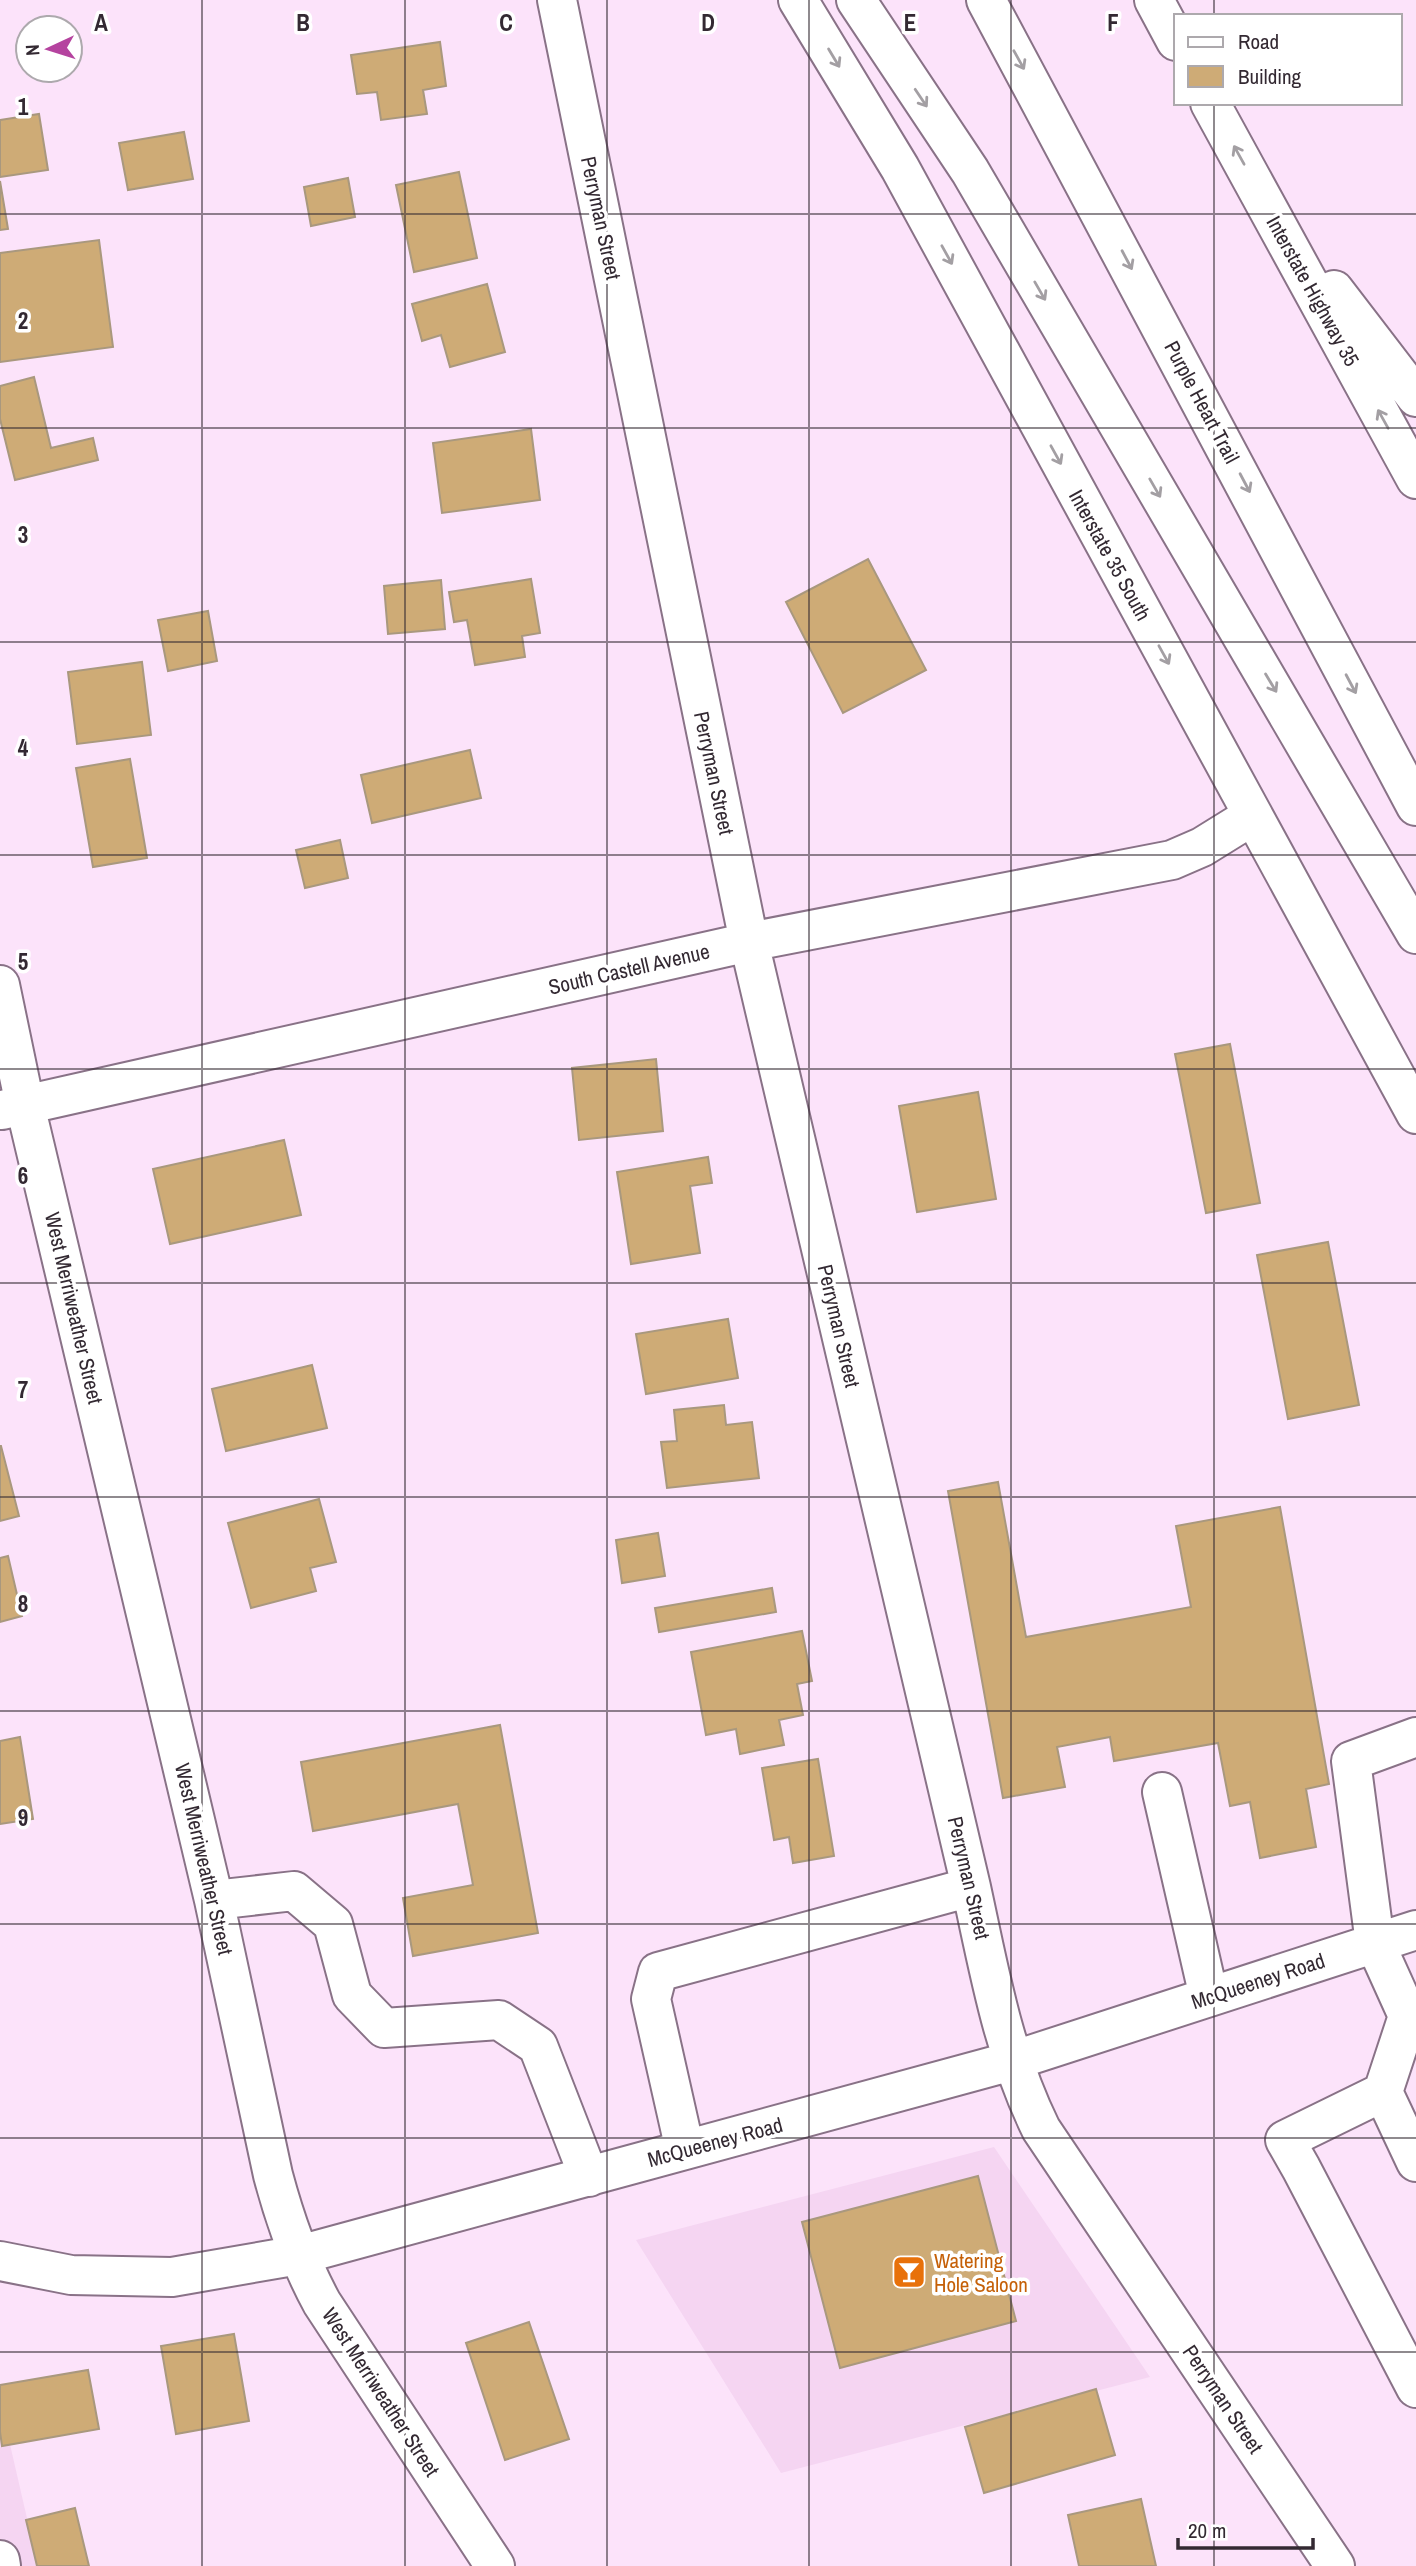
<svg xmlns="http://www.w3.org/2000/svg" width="1416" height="2566" font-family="'Archivo Narrow',sans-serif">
<rect width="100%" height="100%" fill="#fce3fa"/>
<path fill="#f5d5f2" d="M994 2147 1150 2377 781 2473 636 2240Z
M0 2401 38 2566H0Z"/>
<path fill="#ceab76" stroke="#a9987e" stroke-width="2" d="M440 42 446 86 423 90 427 114 381 120 377 92 357 94 351 55Z
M39 114 48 170 0 177V120Z
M184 132 193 179 128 190 119 143Z
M459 172 477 258 414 272 396 185Z
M348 178 355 217 311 226 304 187Z
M0 181 8 229 0 230Z
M99 240 113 347 0 362V253Z
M487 284 505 352 450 367 441 335 422 341 412 304Z
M34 377 51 448 93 438 98 460 15 480 0 419V386Z
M531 429 540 500 442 513 433 443Z
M868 559 926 670 843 713 786 602Z
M531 579 540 633 522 636 525 657 475 665 467 620 454 622 449 592Z
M441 580 445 629 388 634 384 586Z
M208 611 217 661 168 671 158 620Z
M142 662 151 735 77 744 68 672Z
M470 750 481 798 372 823 361 775Z
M130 759 147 858 93 867 76 768Z
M340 840 348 878 305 888 296 850Z
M1230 1044 1260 1203 1206 1213 1175 1054Z
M656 1059 663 1131 579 1140 572 1068Z
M978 1092 996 1199 917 1212 899 1106Z
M284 1140 301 1215 170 1244 153 1169Z
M708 1157 712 1183 690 1186 700 1253 631 1264 617 1172Z
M1328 1242 1359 1405 1288 1419 1257 1255Z
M728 1319 738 1378 646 1394 636 1334Z
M312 1365 327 1428 226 1451 212 1389Z
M724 1405 726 1425 752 1422 759 1478 667 1488 661 1442 677 1441 674 1410Z
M1 1446 19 1516 0 1521V1446Z
M998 1482 1026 1637 1191 1607 1176 1526 1280 1507 1329 1784 1306 1789 1316 1847 1260 1858 1250 1802 1230 1806 1218 1743 1114 1761 1110 1737 1057 1747 1065 1787 1003 1798 948 1491Z
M319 1499 336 1562 310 1568 316 1591 251 1608 228 1523Z
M658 1533 665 1576 622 1583 616 1540Z
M8 1556 22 1616 0 1622V1558Z
M772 1588 776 1612 659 1632 655 1608Z
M802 1631 812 1681 797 1684 803 1715 779 1720 784 1745 740 1754 736 1729 706 1735 691 1652Z
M500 1725 538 1933 413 1956 403 1898 473 1885 458 1804 313 1831 301 1762Z
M20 1737 33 1819 0 1824V1741Z
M818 1759 834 1856 793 1863 789 1837 774 1840 762 1768Z
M978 2176 1016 2321 840 2368 802 2222Z
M529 2322 569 2439 505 2460 466 2343Z
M234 2334 249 2421 176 2434 161 2346Z
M88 2370 99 2429 2 2446 0 2432V2385Z
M1096 2389 1115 2455 984 2493 965 2427Z
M1141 2499 1156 2566H1079L1068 2515Z
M75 2508 89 2566H37L26 2520Z"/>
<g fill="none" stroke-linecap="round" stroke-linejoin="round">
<defs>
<path id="minor" d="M557 0 749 942 971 1887C989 1970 1003 2052 1041 2129L1335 2566
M0 985 25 1105 214 1900 273 2175C285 2220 300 2263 322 2303L495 2566
M2 1110 749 942 1172 860 1202 847 1252 816
M1416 1737 1351 1761 1375 1943 1408 2016 1416 2021
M1162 1792 1209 1997
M214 1900 294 1891 333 1924 352 1995 384 2028 499 2020 538 2046 589 2177
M1408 2016 1383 2092 1285 2140 1301 2168 1416 2388
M1383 2092 1416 2162
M685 2150 651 1999 658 1972 971 1887
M0 2261 71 2275 172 2277 299 2255 1012 2061 1416 1930
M0 2560 1 2566"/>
<path id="major" d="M798 0 900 168 1416 1114"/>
<path id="highway" d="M856 0 970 171 1416 934
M986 0 1416 806
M1154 0 1176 41
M1210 103 1416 479
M1334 290 1416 397"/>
</defs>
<use href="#minor" stroke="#897287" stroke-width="42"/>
<use href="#major" stroke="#897287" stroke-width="42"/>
<use href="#highway" stroke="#897287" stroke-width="42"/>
<use href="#minor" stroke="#fff" stroke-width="38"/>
<use href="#major" stroke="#fff" stroke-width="38"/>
<use href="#highway" stroke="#fff" stroke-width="38"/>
</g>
<defs><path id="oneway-shaft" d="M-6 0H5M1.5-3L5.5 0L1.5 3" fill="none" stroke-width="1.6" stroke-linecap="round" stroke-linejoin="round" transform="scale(1.75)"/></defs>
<g stroke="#a39fa3">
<use href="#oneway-shaft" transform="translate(834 58) rotate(59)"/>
<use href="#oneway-shaft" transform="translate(1019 60) rotate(61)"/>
<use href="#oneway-shaft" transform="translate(921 98) rotate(56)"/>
<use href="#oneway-shaft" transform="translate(1239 155) rotate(-119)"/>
<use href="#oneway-shaft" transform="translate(947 255) rotate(61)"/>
<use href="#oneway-shaft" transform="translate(1127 260) rotate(62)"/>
<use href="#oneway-shaft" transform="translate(1040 291) rotate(60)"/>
<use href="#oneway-shaft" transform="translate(1383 419) rotate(-119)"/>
<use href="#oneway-shaft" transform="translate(1056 455) rotate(61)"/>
<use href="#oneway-shaft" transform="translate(1245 483) rotate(62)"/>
<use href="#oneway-shaft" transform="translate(1155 488) rotate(60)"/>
<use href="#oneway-shaft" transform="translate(1164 655) rotate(61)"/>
<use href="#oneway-shaft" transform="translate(1271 683) rotate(59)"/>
<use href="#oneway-shaft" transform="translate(1351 684) rotate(62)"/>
</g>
<path fill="none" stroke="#332932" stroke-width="2" stroke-opacity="0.55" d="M202 0V2566M405 0V2566M607 0V2566M809 0V2566M1011 0V2566M1214 0V16M1214 103V2566M0 214H1416M0 428H1416M0 642H1416M0 855H1416M0 1069H1416M0 1283H1416M0 1497H1416M0 1711H1416M0 1924H1416M0 2138H1416M0 2352H1416"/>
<defs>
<symbol id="bar-square" viewBox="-11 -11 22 22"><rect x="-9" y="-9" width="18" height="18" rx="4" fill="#e8710a" stroke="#fff"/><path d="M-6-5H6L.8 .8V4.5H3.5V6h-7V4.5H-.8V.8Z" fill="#fff"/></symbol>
</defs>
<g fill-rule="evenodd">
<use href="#bar-square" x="890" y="2253" width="38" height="38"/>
</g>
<g text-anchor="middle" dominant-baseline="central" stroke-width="7" stroke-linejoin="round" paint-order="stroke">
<g font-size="21" fill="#332932" stroke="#fff">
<text transform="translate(601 218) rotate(78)">Perryman Street</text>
<text transform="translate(1313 291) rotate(61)">Interstate Highway 35</text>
<text transform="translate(1202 402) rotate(62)">Purple Heart Trail</text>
<text transform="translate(1110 555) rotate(61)">Interstate 35 South</text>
<text transform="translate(714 773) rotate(78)">Perryman Street</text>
<text transform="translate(629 969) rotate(-13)">South Castell Avenue</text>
<text transform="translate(74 1308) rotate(77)">West Merriweather Street</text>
<text transform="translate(839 1326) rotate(77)">Perryman Street</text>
<text transform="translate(204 1859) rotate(77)">West Merriweather Street</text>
<text transform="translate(969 1878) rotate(77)">Perryman Street</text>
<text transform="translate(1258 1981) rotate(-18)">McQueeney Road</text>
<text transform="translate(715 2142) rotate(-15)">McQueeney Road</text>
<text transform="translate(381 2392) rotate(57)">West Merriweather Street</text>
<text transform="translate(1223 2399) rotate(56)">Perryman Street</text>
</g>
<g font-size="21" fill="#c56008" stroke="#fff" text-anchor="start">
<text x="934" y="2260">Watering<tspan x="934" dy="24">Hole Saloon</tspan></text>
</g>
</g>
<g font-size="23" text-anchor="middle" font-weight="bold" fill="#332932" stroke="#fff" stroke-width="7" stroke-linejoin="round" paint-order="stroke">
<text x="101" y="31">A</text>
<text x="303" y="31">B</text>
<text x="506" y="31">C</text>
<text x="708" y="31">D</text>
<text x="910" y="31">E</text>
<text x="1113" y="31">F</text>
<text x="23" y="115">1</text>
<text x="23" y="329">2</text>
<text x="23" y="543">3</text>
<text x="23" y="756">4</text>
<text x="23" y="970">5</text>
<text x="23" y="1184">6</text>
<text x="23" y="1398">7</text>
<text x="23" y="1612">8</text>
<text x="23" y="1826">9</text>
</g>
<rect x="1174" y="14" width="228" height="91" fill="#ffffff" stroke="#ada9ad" stroke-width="2"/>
<rect x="1188" y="37" width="35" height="10" fill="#ffffff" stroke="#ada9ad" stroke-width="2"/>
<text x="1238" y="49" font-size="21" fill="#332932">Road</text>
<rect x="1188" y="66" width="35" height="21" fill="#ceab76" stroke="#ada9ad" stroke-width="2"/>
<text x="1238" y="84" font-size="21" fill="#332932">Building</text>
<g transform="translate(49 49) rotate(266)"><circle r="33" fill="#ffffff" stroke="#ada9ad" stroke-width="2"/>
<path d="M0-5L12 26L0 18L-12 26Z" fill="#b5439f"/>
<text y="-10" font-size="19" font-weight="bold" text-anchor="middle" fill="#332932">N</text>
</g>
<path d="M1178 2538v10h135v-10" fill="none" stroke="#332932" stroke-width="3.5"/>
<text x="1188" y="2538" font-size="21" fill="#332932" stroke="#ffffff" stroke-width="5" paint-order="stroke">20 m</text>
</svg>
